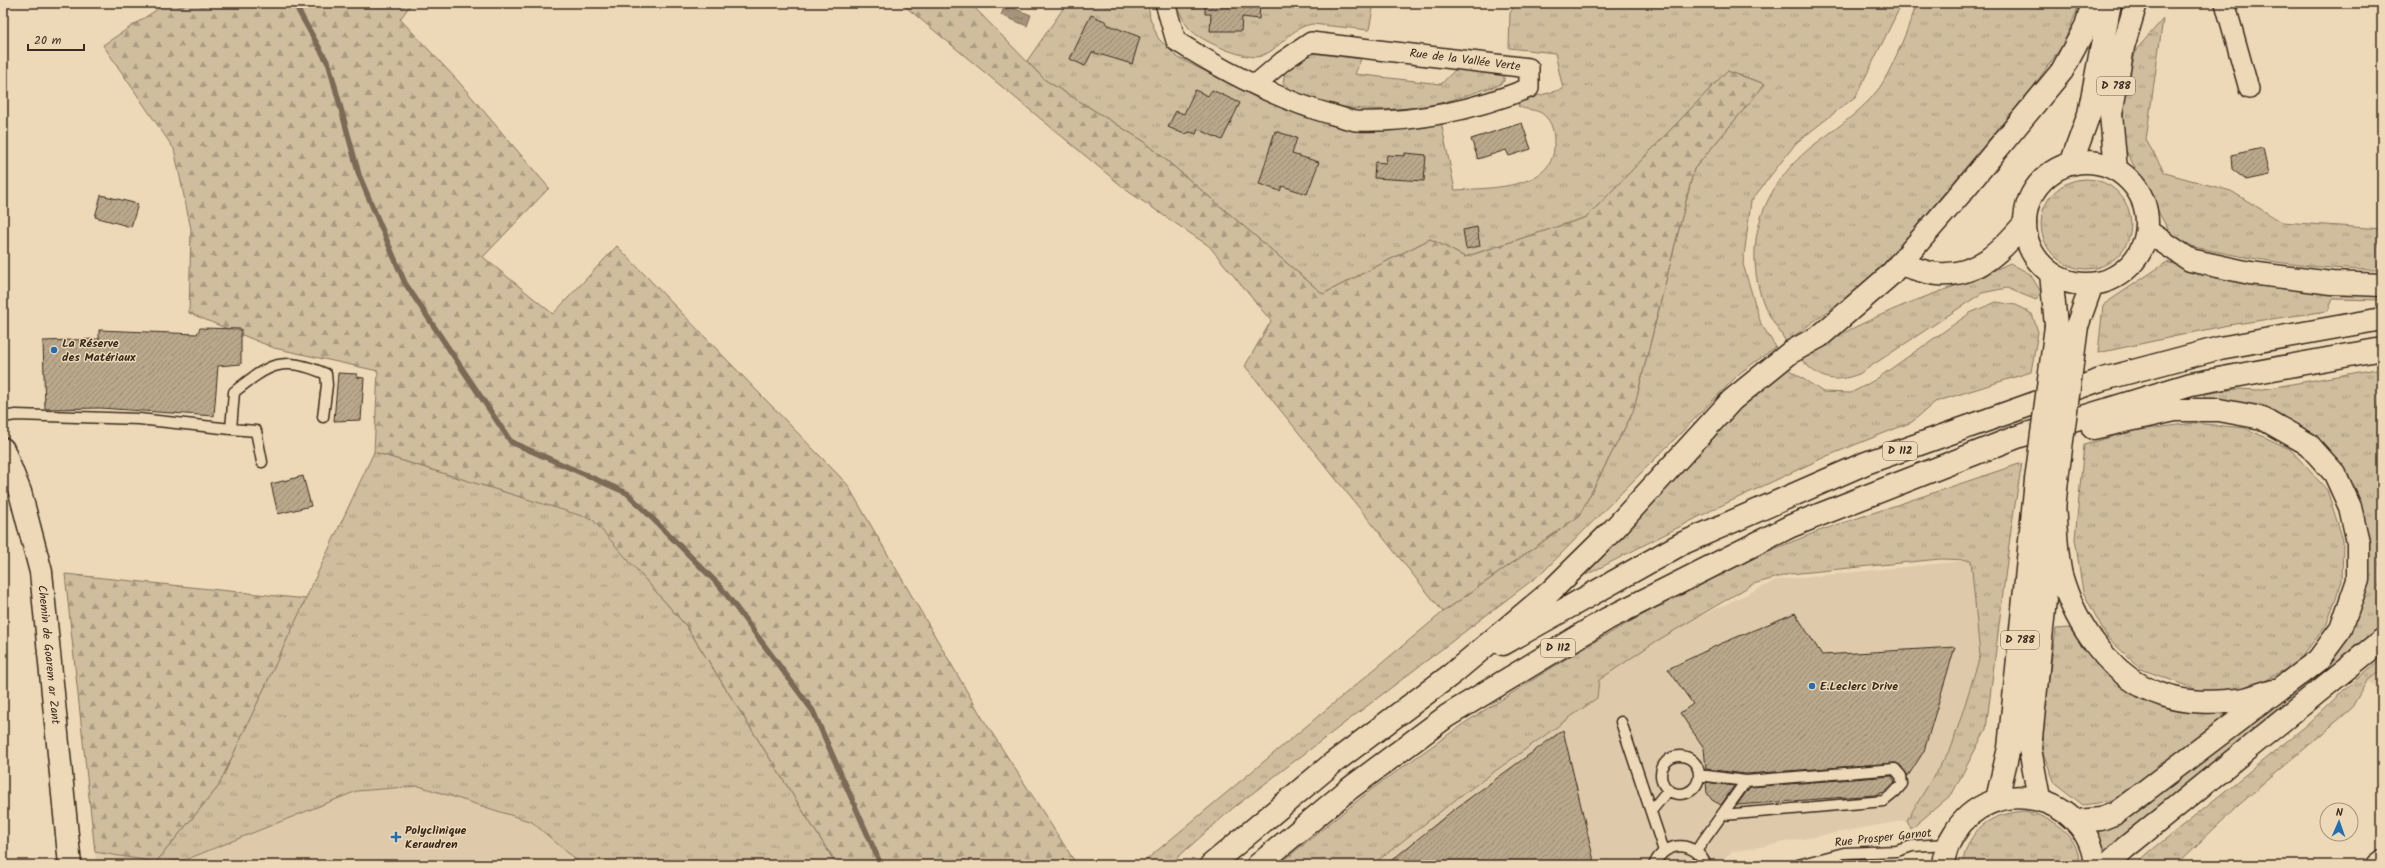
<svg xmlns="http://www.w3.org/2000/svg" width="2385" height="868" font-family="Kalam,sans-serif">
<defs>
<pattern id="grass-tufts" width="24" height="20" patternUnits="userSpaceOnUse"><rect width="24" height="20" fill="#d0bd9e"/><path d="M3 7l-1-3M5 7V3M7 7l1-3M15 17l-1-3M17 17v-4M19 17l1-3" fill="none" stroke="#aa9a80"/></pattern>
<pattern id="forest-firs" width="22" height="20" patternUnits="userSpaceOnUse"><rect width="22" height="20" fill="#d0bd9e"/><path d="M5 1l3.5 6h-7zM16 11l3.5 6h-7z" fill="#aa9a80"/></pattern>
<pattern id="water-ripples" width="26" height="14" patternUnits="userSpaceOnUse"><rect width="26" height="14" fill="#a7937b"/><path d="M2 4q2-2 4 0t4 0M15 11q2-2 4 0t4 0" fill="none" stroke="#897864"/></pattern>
<pattern id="building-hatch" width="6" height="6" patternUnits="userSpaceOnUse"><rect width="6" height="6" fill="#bba88c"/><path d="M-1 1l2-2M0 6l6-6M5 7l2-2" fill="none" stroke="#998972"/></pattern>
</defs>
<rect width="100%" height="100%" fill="#edd9b7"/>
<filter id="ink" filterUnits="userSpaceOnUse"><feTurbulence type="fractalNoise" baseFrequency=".025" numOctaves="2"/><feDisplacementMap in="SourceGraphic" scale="8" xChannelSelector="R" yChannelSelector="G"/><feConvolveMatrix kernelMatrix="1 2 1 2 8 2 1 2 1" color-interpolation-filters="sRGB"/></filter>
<g filter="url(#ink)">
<path fill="#decaaa" d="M1972 560 1980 655 1952 746 1907 820 1731 852 1717 865H1338L1601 663 1777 580Z
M2382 670V691L2367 681Z
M419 786 532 822 582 865H96L95 852 156 862 185 860 358 791Z"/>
<path fill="url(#grass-tufts)" stroke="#86745e" d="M1067 3H1148L1150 18 1158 38 1177 57 1257 98 1285 106 1302 116 1350 128 1441 122 1455 190C1487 188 1555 190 1554 145 1554 133 1553 123 1544 115 1536 108 1526 111 1518 106L1519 101 1563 89 1555 53 1509 48 1510 13 1516 3H1902L1856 96 1796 143 1751 201 1743 264 1761 324 1776 347 1741 372 1543 572 1233 808 1169 865H1140L1443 612 1579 516 1633 412 1694 169 1765 84 1727 71 1587 217 1465 257 1430 239 1323 294 1145 142 1045 80 1027 61Z
M1177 3H1374L1369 30 1312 24C1290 27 1280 50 1261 56 1247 61 1204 42 1193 32 1185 26 1180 13 1177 3Z
M1917 3H2080L2063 45 2033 87 1894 253 1860 287 1786 342C1779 329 1768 316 1763 302 1742 243 1763 187 1810 148 1833 130 1859 114 1877 91 1890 75 1910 24 1917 3Z
M2163 19 2146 140 2165 173 2231 191 2282 222 2382 229V270C2311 270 2244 258 2175 243L2123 145V99L2136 50Z
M1312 53 1361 59 1355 74 1441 84 1457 68 1504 74V81L1497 86C1474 92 1450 102 1427 106 1386 112 1314 113 1283 83L1285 71Z
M2041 224a45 45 0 1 1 90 0a45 45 0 1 1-90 0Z
M2167 262 2185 268 2382 290V300L2333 299 2328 311 2228 325 2098 353 2103 305Z
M2010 263 2030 274 2041 292 2036 300 2007 288 1982 293 1859 374C1832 384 1819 379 1800 358 1833 337 1868 320 1904 305 1939 291 1975 280 2010 263Z
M1996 302 2016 305 2032 314 2038 332 2031 372 1935 402 1912 422 1827 456 1714 509 1586 575 1633 519 1715 427 1785 367 1823 392 1851 393 1875 380 1970 313Z
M2382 368V637L2106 853 2093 826 2323 664 2367 567 2317 441 2205 402 2204 394 2237 389 2258 390Z
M2194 423 2245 428 2290 449 2327 490 2343 540 2342 581 2326 626 2296 664 2249 688 2203 692 2141 669 2107 637 2083 592 2075 539 2084 445 2131 431Z
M374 452 592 518 687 627 837 865H582L532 822 419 786 357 791 185 860 156 862 218 787Z
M2022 463 2011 529 1986 729 1952 794 1911 829 1907 820 1952 746 1980 656 1971 560 1940 559 1790 574 1753 584 1655 642 1599 680 1597 698 1459 797 1372 865H1278L1372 789 1463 724 1580 650 1653 609 1759 555 1819 531Z
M2069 628 2095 662 2128 687 2230 716 2112 801 2083 805 2055 783 2043 753 2044 714 2056 629Z
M2382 658V670L2367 681 2351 709 2240 804 2176 865H2136L2147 854 2307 725 2344 690Z
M2025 811C2050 817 2080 834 2079 865H1962C1969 828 1989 814 2025 811Z"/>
<path fill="url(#forest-firs)" stroke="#86745e" d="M167 3H412L400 19 458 81 549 188 483 257 553 314 617 246 847 484 983 719 1077 865H837L687 627 592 519 374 452 378 371 274 348 189 313 191 229 174 149 103 45Z
M901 3H970L1045 80 1145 142 1323 294 1430 239 1465 257 1587 217 1727 71 1765 84 1694 169 1633 412 1579 516 1443 612 1245 366 1271 321 1209 246 1129 192Z
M65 574 306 599 218 787 156 862 95 852Z"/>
<path fill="url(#water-ripples)" stroke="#7c6956" d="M1005 5 1031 15 1027 26 1001 15Z"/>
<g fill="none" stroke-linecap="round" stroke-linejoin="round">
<path stroke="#7c6956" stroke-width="5.5" d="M294 3 329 65 359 175 405 283 511 442 627 493 720 586 813 711 881 865"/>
</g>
<path fill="url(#building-hatch)" stroke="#3b2a1e" d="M1205 3H1260L1259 19 1242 17 1241 31H1210L1211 14H1205Z
M1091 15 1107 22 1106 24 1140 37 1132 64 1092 52 1085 66 1070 59Z
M1195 90 1208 96 1212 90 1240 103 1222 140 1198 129 1196 134 1191 132 1184 134 1168 127 1176 111 1184 114Z
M1522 123 1531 149 1509 156 1506 150 1478 159 1471 139Z
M1275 131 1297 138 1292 154 1319 162 1307 194 1282 186 1280 191 1259 184Z
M2263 148 2269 175 2246 180 2232 169 2231 155Z
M1405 153 1426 155 1424 181 1374 178 1375 162 1386 163 1387 155 1405 156Z
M101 195 138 204 131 227 95 217Z
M1477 227 1480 246 1466 249 1463 230Z
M200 328 241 329V364L218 366 214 416 100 408 45 409 43 341 99 339V330L197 334Z
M338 373 357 374V377L364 378 361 420 334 421Z
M303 476 311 506 278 514 271 484Z
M1795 613 1822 655 1955 647 1924 751 1908 776 1900 765 1895 763 1746 774 1706 769 1704 748 1680 713 1693 704 1668 669 1720 644Z
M1563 730 1595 865H1386L1452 811Z
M1892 776 1895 782 1884 792 1875 795 1737 805 1750 787Z
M1706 782 1734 786 1721 805 1712 800 1707 793Z"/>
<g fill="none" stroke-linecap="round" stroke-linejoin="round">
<defs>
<path id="service" d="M3 417 16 415 139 419 231 429 234 392C269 364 282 355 326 374L327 385 323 417
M231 429 256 431 262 462
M1621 722 1664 851
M1661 775a19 19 0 1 1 38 0a19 19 0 1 1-38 0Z
M1699 775 1746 781
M1651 811 1668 790
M1696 851 1746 781 1895 769 1901 776 1902 784 1895 792 1884 801 1723 815
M1654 865C1665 840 1695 840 1706 865
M1798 865 1844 853 1897 851 1912 846 1948 844
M1852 865H1872"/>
<path id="minor" d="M1165 3 1176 41C1222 70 1277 99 1330 114 1338 116 1348 120 1356 121 1416 123 1473 110 1529 88V68L1311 42 1283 61 1256 84
M2225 3 2249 89"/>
<g id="tertiary">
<path id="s1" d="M3 449 20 492 41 572 70 865"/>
<path d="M2377 865 2382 861"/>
</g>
<path id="primary" d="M2025 223a61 61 0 1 1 122 0a61 61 0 1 1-122 0Z
M2071 164 2089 114 2110 3
M2116 170 2111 114 2123 47 2136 3
M2051 273 2056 326
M2077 326 2092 284
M2039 798 2030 749 2057 479
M1997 799 2009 748 2036 480
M1943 865C1944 854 1948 843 1954 834 1990 772 2089 793 2095 865"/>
<path id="trunk" d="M2147 231 2190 260 2250 273 2332 283 2382 285
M1899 264C1912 267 1925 273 1938 274 1977 277 2002 250 2025 223
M2054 505C2056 528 2056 553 2061 575 2075 624 2111 679 2163 695 2185 703 2215 703 2238 700 2250 699 2262 693 2273 690
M1503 644 1681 544 1866 463 2100 380 2220 348 2382 319
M2076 821 2101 819 2116 813 2318 660 2341 629 2358 580V542L2350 507 2335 474 2308 444 2262 418 2219 410H2175L2093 428
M1211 865 1333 763 1452 674 1550 592 1614 529 1732 400 1791 352 1820 336 1890 275 1960 194 2062 71 2086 26 2093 3
M1258 865 1349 789 1447 716 1607 619 1791 526 2017 437 2191 384 2382 349
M2107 865 2125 848 2382 640"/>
</defs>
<use href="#service" stroke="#3b2a1e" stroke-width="13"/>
<use href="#minor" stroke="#3b2a1e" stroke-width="22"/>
<use href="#tertiary" stroke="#3b2a1e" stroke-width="25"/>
<use href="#primary" stroke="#3b2a1e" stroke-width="25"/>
<use href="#trunk" stroke="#3b2a1e" stroke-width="25"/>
<use href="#service" stroke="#edd9b7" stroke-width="10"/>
<use href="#minor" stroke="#edd9b7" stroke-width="19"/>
<use href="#tertiary" stroke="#edd9b7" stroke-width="22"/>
<use href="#primary" stroke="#edd9b7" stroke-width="22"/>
<use href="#trunk" stroke="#edd9b7" stroke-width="22"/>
<defs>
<path id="primary-bridge" d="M2057 479 2077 326
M2036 480 2056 326"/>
</defs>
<use href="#primary-bridge" stroke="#3b2a1e" stroke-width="25" stroke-linecap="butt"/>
<use href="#primary-bridge" stroke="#edd9b7" stroke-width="22"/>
</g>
</g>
<g fill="#1f6fb2" stroke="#edd9b7" stroke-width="1.5">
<circle cx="54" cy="350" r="4"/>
<circle cx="1812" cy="686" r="4"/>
<path d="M394 831h4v4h4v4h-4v4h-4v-4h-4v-4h4z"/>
</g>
<g text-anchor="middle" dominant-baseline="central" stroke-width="3" stroke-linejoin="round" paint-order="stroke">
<g fill="#edd9b7" stroke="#705e4c" stroke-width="1">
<rect x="2097" y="77" width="38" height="18" rx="3"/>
<rect x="1883" y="442" width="34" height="18" rx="3"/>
<rect x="2001" y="631" width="38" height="18" rx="3"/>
<rect x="1541" y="639" width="34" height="18" rx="3"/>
</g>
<g font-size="11" font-weight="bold" fill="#3b2a1e">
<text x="2116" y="86">D 788</text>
<text x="1900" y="451">D 112</text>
<text x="2020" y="640">D 788</text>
<text x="1558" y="648">D 112</text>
</g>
<g font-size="12" fill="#3b2a1e" stroke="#edd9b7">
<text transform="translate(1465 60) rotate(7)">Rue de la Vallée Verte</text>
<text stroke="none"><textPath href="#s1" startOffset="212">Chemin de Goarem ar Zant</textPath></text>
<text transform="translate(1883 838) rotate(-6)">Rue Prosper Garnot</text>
</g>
<g font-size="12" font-weight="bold" fill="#3b2a1e" stroke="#edd9b7" text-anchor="start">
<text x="62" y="343">La Réserve<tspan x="62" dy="14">des Matériaux</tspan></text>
<text x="1820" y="686">E.Leclerc Drive</text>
<text x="405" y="830">Polyclinique<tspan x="405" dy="14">Keraudren</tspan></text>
</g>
</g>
<rect width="2385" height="868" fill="none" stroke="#edd9b7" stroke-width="16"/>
<rect x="8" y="8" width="2369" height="852" fill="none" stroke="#3b2a1e" stroke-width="1.5" filter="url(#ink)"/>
<g transform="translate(2339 822) rotate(2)"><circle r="19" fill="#edd9b7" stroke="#a6937a"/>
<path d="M0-3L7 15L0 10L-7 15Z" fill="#1f6fb2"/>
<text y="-6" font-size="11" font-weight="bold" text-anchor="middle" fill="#3b2a1e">N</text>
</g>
<path d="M28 44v6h56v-6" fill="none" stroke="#3b2a1e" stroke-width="2"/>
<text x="34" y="44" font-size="12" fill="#3b2a1e" stroke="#edd9b7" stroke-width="3" paint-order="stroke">20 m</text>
</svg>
